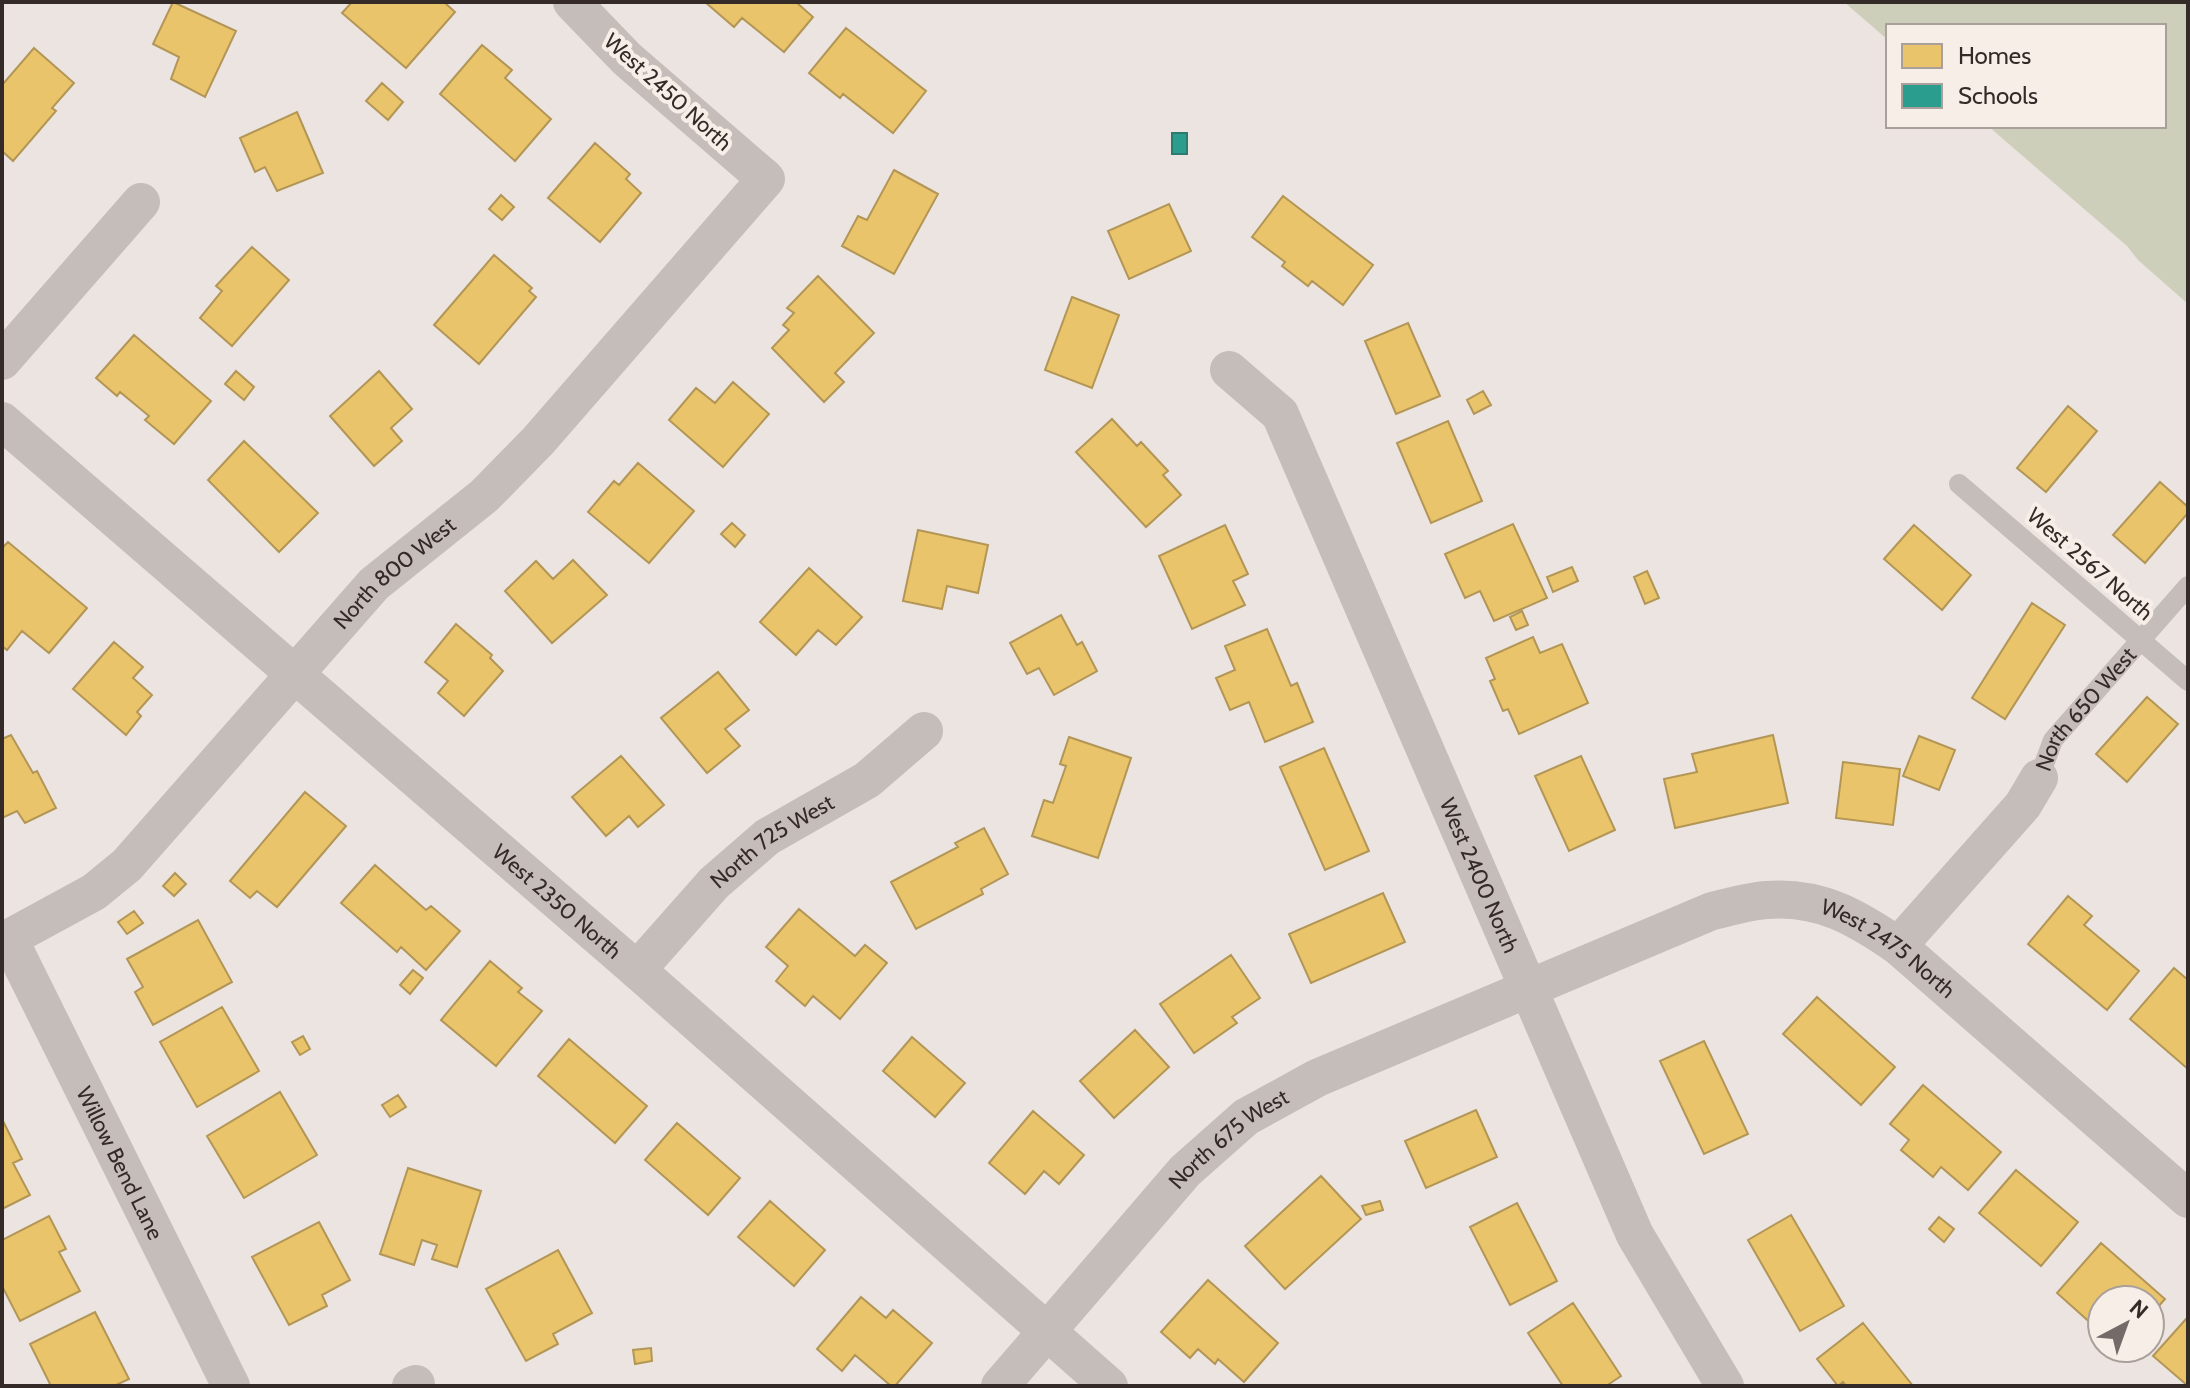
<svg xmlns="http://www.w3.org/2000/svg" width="2190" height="1388" font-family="Cabin,sans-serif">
<rect width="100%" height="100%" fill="#ebe4e0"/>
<path fill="#cecfbb" d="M1844 2H2188V304L2138 260 2127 246 1988 126H2164V26H1888V40Z"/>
<path fill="#e9c46a" stroke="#b39656" stroke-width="2" d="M173 2 236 31 205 97 171 79 179 57 153 44Z
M352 2H444L455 12 406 68 342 13Z
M705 2H796L813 17 784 52 742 18 734 27Z
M846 28 926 91 893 133 843 94 840 98 809 73Z
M482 45 512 70 505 78 551 119 515 161 440 94Z
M34 48 74 83 52 108 56 111 13 161 2 151V85Z
M382 83 403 102 388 120 366 101Z
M297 112 323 173 277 191 265 167 255 172 240 138Z
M595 143 630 174 626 179 641 193 600 242 548 198Z
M894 170 938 194 894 274 842 246 858 216 867 220Z
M501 195 514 207 502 220 489 209Z
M1283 196 1373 265 1343 305 1312 281 1308 286 1282 266 1285 262 1252 237Z
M1169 204 1191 251 1129 279 1108 231Z
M252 247 289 280 232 346 200 318 222 291 216 286Z
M494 255 532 288 529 291 536 297 479 364 434 325Z
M818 276 874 333 835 373 844 382 824 402 772 348 789 330 783 325 794 313 787 308Z
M1072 297 1119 315 1092 388 1045 370Z
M1408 323 1440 396 1396 414 1365 341Z
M134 335 211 401 174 444 145 420 149 416 120 392 117 396 96 378Z
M236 371 254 387 244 400 225 384Z
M379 371 412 409 391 428 402 441 374 466 330 416Z
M733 382 769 414 723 467 669 420 696 388 715 403Z
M1483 391 1491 405 1474 414 1467 400Z
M2068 406 2097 431 2046 492 2017 468Z
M1112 419 1137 446 1141 442 1168 471 1163 475 1181 495 1146 527 1076 452Z
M1448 421 1482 501 1431 523 1397 443Z
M244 441 318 513 279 552 208 480Z
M638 463 694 511 649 563 588 512 614 481 619 485Z
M2160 482 2188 507V513L2145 563 2113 535Z
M732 523 745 535 735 547 721 534Z
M1513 524 1547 598 1494 621 1480 591 1465 598 1445 554Z
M1225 525 1248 574 1233 581 1245 605 1192 629 1159 556Z
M1914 525 1971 575 1942 610 1884 559Z
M918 530 988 545 978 593 947 586 942 609 903 601Z
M8 542 87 608 49 653 22 631 7 650 2 646V548Z
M573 560 607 595 552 643 505 591 536 561 553 579Z
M1572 567 1578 581 1553 592 1547 577Z
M809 568 862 617 836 645 818 630 796 655 760 622Z
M1647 571 1659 598 1645 604 1634 577Z
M2032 603 2065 625 2005 719 1972 698Z
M1522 611 1528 625 1516 630 1510 617Z
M1061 615 1077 645 1082 642 1097 671 1054 695 1039 668 1027 674 1010 643Z
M456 624 492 655 490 658 503 671 464 716 438 693 448 681 425 662Z
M1267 629 1291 686 1297 683 1313 722 1265 742 1249 702 1230 710 1216 678 1235 670 1225 646Z
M1533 637 1540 653 1562 644 1588 703 1519 734 1508 709 1503 711 1490 681 1495 679 1486 658Z
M114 642 143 667 133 678 152 695 137 712 141 716 126 735 73 689Z
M718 672 749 710 725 729 740 746 707 773 661 718Z
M2147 697 2178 724 2127 782 2096 754Z
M11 735 33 773 37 771 56 808 25 823 17 811 2 818V739Z
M1773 735 1788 803 1675 828 1664 779 1697 772 1692 754Z
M1919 736 1955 750 1939 790 1903 776Z
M1069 737 1131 758 1098 858 1032 836 1044 800 1053 803 1066 766 1060 764Z
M1324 748 1369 851 1325 870 1280 767Z
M621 756 664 805 638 827 629 816 606 836 572 797Z
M1581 756 1615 830 1569 851 1535 776Z
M1843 762 1900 769 1893 825 1836 818Z
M305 792 346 826 277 907 257 891 250 898 230 881Z
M984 828 1008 874 981 889 983 894 916 929 891 882 958 847 955 843Z
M375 865 426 910 431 906 460 931 426 970 401 947 397 952 341 903Z
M175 873 186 884 174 896 163 886Z
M1383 893 1405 942 1311 983 1289 934Z
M2068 896 2092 916 2084 925 2139 971 2107 1010 2028 944Z
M799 909 855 956 865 945 887 963 840 1019 813 996 805 1006 776 981 788 966 766 947Z
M134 911 143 923 127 934 118 922Z
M198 920 232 982 153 1025 135 992 143 987 127 959Z
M1231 955 1260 998 1232 1017 1237 1023 1194 1053 1160 1004Z
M490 961 522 988 518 992 542 1011 496 1066 441 1020Z
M2174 968 2188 980V1069L2130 1019Z
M413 970 423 978 410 994 400 985Z
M1817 997 1895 1067 1861 1105 1783 1034Z
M222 1007 259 1071 197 1107 160 1042Z
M1135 1030 1169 1067 1114 1118 1080 1081Z
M303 1036 310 1049 300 1055 292 1042Z
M912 1037 965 1083 935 1117 883 1071Z
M569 1039 647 1106 615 1143 538 1076Z
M1704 1041 1748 1134 1704 1154 1660 1061Z
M1923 1085 2001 1152 1968 1190 1941 1167 1933 1177 1901 1150 1909 1140 1890 1124Z
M280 1092 317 1155 244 1198 207 1136Z
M398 1095 406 1107 390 1117 382 1105Z
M1476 1110 1497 1157 1426 1188 1405 1141Z
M1033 1111 1084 1155 1059 1184 1044 1171 1025 1194 989 1163Z
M3 1121 22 1159 13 1163 30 1195 2 1209Z
M677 1123 740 1178 708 1215 645 1160Z
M408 1168 481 1191 457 1267 432 1259 437 1245 422 1240 414 1265 380 1254Z
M2016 1170 2078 1222 2041 1266 1979 1213Z
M1321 1176 1361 1219 1285 1289 1245 1246Z
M770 1201 825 1250 794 1286 738 1237Z
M1380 1201 1383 1210 1366 1215 1362 1206Z
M1517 1203 1557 1281 1510 1305 1470 1227Z
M1791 1215 1844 1306 1800 1331 1748 1240Z
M49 1216 66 1249 59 1252 80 1291 20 1321 2 1286V1240Z
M1939 1217 1954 1229 1944 1242 1929 1229Z
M319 1222 350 1280 322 1295 327 1306 289 1325 252 1257Z
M2101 1243 2165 1299 2150 1316V1300H2102V1317L2094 1326 2057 1293Z
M558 1250 592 1313 553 1334 558 1344 526 1361 486 1289Z
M1208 1280 1278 1343 1244 1382 1218 1359 1215 1364 1198 1349 1190 1358 1161 1332Z
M861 1297 886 1318 893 1310 932 1343 895 1386H891L855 1355 842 1371 817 1349Z
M1573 1303 1621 1376 1606 1386H1563L1528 1333Z
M95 1312 129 1379 114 1386H51L30 1344Z
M2186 1319 2188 1321V1386L2153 1356Z
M1863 1323 1913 1386H1846L1843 1382 1838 1386 1817 1359Z
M651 1348 652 1361 635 1364 633 1350Z"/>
<path fill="#2a9d8f" stroke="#2d7a70" stroke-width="2" d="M1172 133H1187V154H1172Z"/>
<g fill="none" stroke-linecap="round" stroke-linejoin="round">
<g stroke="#c4bdb9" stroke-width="20">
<path d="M1959 484 2188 681"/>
<path id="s1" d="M2039 778 2053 740 2188 586"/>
</g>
<g stroke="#c4bdb9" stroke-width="38">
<path d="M2 361 141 202"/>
<path id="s2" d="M1229 370 1280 414 1635 1235 1725 1386"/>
<path id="s3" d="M2 421 637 970 1109 1386"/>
<path id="s4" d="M9 939 231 1386"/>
<path id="s5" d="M2 942 94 892 127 865 374 584 484 496 538 441 766 179 627 59 572 2"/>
<path d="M1898 946 2023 805 2039 778"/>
<path id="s6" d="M637 970 714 883 767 837 867 780 924 731"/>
<path d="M411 1386 416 1384"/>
<path id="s7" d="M1000 1386 1185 1171 1246 1117 1317 1078 1712 911C1730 907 1749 901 1767 900 1820 896 1856 917 1898 946L2188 1199"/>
</g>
</g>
<g text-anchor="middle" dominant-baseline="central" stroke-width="8" stroke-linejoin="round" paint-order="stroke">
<g font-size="22" fill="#342a28" stroke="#f7eee7">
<text transform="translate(668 92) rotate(42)">West 2450 North</text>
<text transform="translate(2090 564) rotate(41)">West 2567 North</text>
<text stroke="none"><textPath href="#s5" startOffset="544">North 800 West</textPath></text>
<text stroke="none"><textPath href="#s1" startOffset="84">North 650 West</textPath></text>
<text stroke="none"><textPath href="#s6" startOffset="188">North 725 West</textPath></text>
<text stroke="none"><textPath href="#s2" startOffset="570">West 2400 North</textPath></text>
<text stroke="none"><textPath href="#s3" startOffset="734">West 2350 North</textPath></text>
<text stroke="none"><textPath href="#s7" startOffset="1066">West 2475 North</textPath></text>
<text stroke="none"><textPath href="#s7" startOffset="338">North 675 West</textPath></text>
<text stroke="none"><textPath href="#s4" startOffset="250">Willow Bend Lane</textPath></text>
</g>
</g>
<rect width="2190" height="1388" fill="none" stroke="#342a28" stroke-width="8"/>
<rect x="1886" y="24" width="280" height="104" fill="#f7eee7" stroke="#a9a09b" stroke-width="2"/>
<rect x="1902" y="44" width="40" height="24" fill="#e9c46a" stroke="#a9a09b" stroke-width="2"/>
<text x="1958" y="64" font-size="24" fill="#342a28">Homes</text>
<rect x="1902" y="84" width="40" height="24" fill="#2a9d8f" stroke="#a9a09b" stroke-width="2"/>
<text x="1958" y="104" font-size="24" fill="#342a28">Schools</text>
<g transform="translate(2126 1324) rotate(41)"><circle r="38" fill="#f7eee7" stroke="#a9a09b" stroke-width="2"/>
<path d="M0-6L14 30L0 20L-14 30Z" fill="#746b68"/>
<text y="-12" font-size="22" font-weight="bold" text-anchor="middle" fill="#342a28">N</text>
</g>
</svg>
